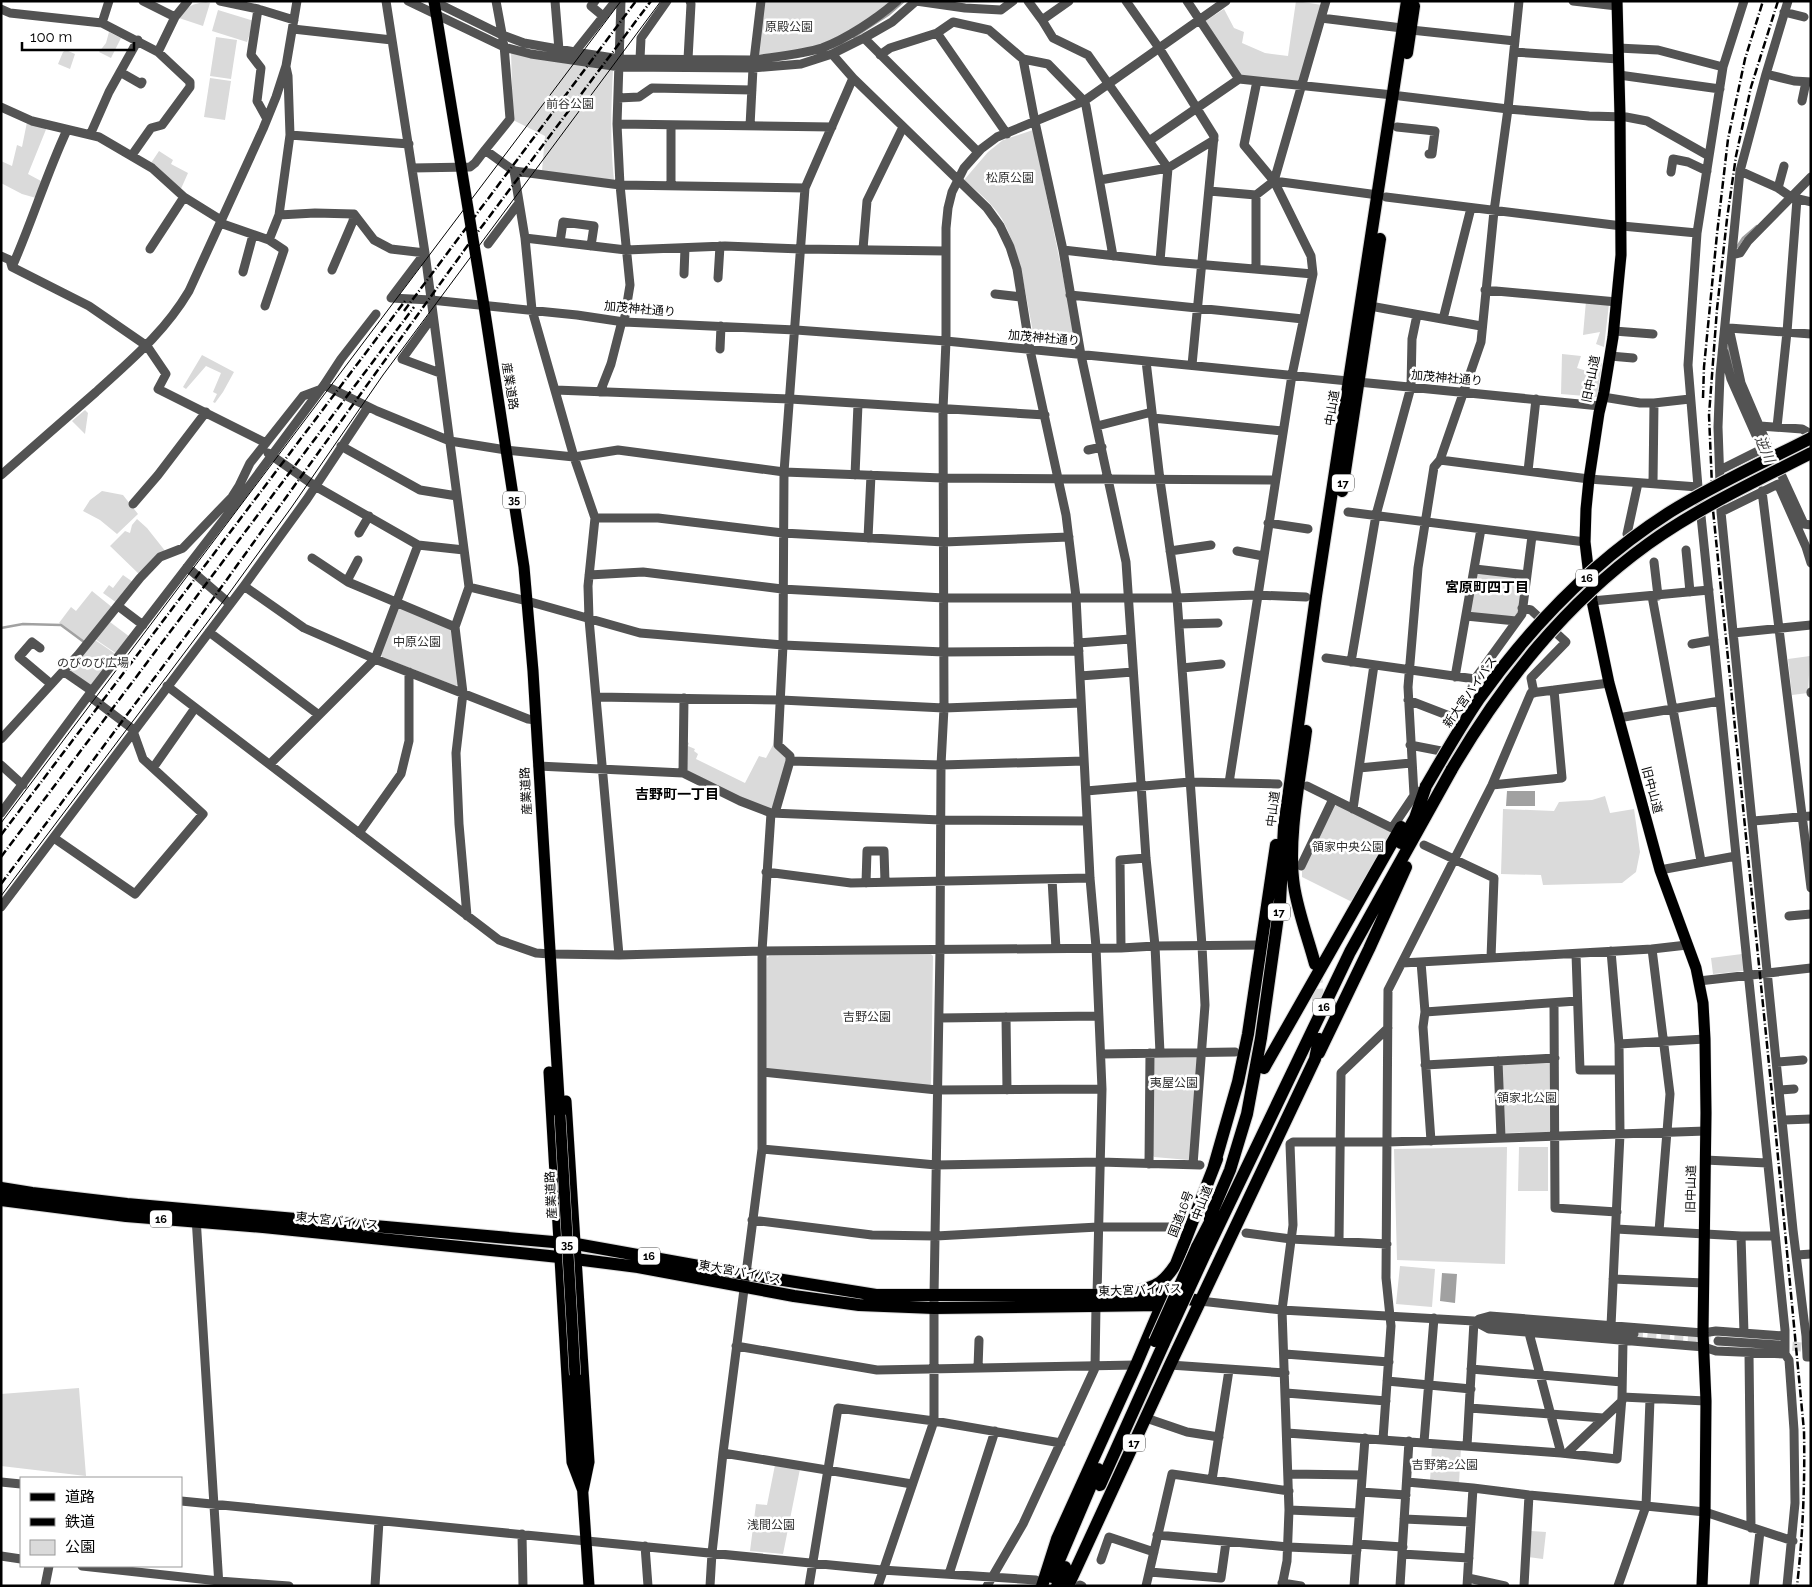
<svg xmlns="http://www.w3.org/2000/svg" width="1812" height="1587" font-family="Raleway,'Noto Sans JP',sans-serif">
<rect width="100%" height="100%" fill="#fff"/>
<path fill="#dadada" d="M764 1H893C871 18 847 37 820 47 800 53 778 54 758 54Z
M1296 1 1322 5 1299 81 1296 83 1241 77 1204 22 1224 9 1234 28 1244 32 1242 43 1265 53 1288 56Z
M206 2 210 3 203 26 179 18C185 7 194 3 206 2Z
M218 10 254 21 247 42 212 31Z
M109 32 121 38 111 58 99 52 106 43Z
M216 37 237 40 231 79 210 76Z
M66 50 75 54 70 69 58 64 63 52Z
M511 51 613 70C611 107 610 143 614 180L542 171 545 136 513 120Z
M210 78 231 81 225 120 204 117Z
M27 122 47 127 28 174 41 181 36 198 22 194 1 183V161L12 166 17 145 22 147Z
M1033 130 1077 345 1035 341C1026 301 1022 255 1002 219 993 204 977 191 964 180L988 152 1003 140Z
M159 151 173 160 171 164 188 173 180 191 151 163Z
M1586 301 1609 304 1604 347 1596 344 1600 332 1583 335Z
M1562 354 1581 356 1577 368 1587 371 1596 362 1602 363 1597 397 1561 394Z
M202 355 234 372 223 392 215 403 213 402 217 394 213 392 221 373 206 366 186 389 183 387Z
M85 410 88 413 85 434 72 421Z
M102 491 123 495 138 514 117 534 100 520 83 511 90 500Z
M137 519 147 528 166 552 140 575 110 546 125 531 130 533 132 525Z
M1477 573 1520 577 1523 580 1518 612 1515 617 1472 613 1470 610Z
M123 575 133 582 117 603 103 593 109 585 113 588Z
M92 591 113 608 86 643 59 623 71 607 76 611Z
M401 607 451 628 459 684 456 686 382 657 380 653 398 609Z
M110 622 130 637 117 654 95 639Z
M95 640 117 655 92 688 68 671Z
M1810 656 1808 693 1792 695 1788 659Z
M684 740 689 743 688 746 695 749 694 751 698 754 696 759 745 783 759 756 766 758 773 745 785 755 788 760 773 808 769 811 684 771Z
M1605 796 1610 813 1634 809 1640 852 1636 872 1622 883 1543 885 1541 875 1501 874 1503 809 1554 811 1559 802 1592 800Z
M1337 805 1393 833 1352 902 1302 877V869L1333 806Z
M930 953 933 956 931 1084 929 1086 768 1071 766 1068 767 958 769 956Z
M1742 954 1745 968 1743 971 1713 974 1711 958Z
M1155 1056H1196L1199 1059 1191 1158 1189 1160 1154 1157 1152 1154V1059Z
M1550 1061 1551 1132 1504 1133 1501 1063Z
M1507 1147 1505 1264 1397 1260 1394 1149Z
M1519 1147H1548V1191H1518Z
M1400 1266 1435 1269 1432 1307 1396 1304Z
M79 1388 86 1476 1 1466V1394Z
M1432 1446 1461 1448 1459 1483 1430 1481Z
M775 1465 800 1469 783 1554 750 1551 756 1504 767 1505Z
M1531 1531 1546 1532 1543 1559 1528 1557 1529 1534Z"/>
<path fill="#a1a1a1" d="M1507 791H1535V806H1506Z
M1442 1273 1457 1274 1455 1303 1440 1301Z"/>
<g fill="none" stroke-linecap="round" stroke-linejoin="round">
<path stroke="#a1a1a1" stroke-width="2.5" d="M854 37 888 15 904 1
M1737 247 1743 238 1757 226
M1 628 23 624 61 625 84 642"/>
<path stroke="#a1a1a1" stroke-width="14" d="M1728 344 1738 386"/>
<path stroke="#d9d9d9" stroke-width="9" stroke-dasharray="9 4.5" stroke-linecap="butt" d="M1634 1334 1718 1341
M1779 1345 1811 1348"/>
<path stroke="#d9d9d9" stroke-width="12" stroke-dasharray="12 6" stroke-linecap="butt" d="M1316 971 1319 1018"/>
<defs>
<path id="major" d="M434 1 484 306 524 567 533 671 560 1115
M1617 1 1620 116 1621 255 1613 337 1604 392 1599 413 1589 479 1586 509 1585 542 1592 601 1609 683 1660 870 1696 968 1703 1003 1705 1039 1706 1113 1703 1333 1706 1401 1705 1512 1702 1586
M549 1072 572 1462 583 1491
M566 1101 589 1462 583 1491
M575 1375 589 1586"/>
<path id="highway" d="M1407 53 1414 6
M1342 491 1380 239
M1306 731C1300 778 1287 840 1294 886 1298 912 1308 938 1315 964
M1401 843 1415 818 1426 786
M1319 1053 1369 949 1406 867
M1264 1068 1401 827
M1214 1166 1238 1082 1248 1034 1276 845
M1 1188 32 1193 127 1204 576 1244 721 1270 876 1295H1166L1200 1301
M1 1200 126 1216 263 1227 559 1257 638 1267 794 1296 859 1305 934 1308 1162 1305 1180 1303
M1197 1247 1210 1222V1217L1230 1170 1247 1114 1261 1038 1280 902 1284 827 1316 596 1407 1
M1206 1252 1350 952 1452 769
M1137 1291C1158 1286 1164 1282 1176 1264L1217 1159
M1100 1485 1164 1343
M1052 1577 1098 1469
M1042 1586 1057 1539 1136 1365 1164 1299
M1057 1586 1065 1567
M1068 1586 1170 1365 1315 1059 1319 1039"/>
</defs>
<use href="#major" stroke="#dbdbdb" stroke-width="12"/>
<use href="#highway" stroke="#dbdbdb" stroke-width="14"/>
<path stroke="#535353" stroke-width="9" d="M143 1 175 17
M220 1 258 9 294 20
M386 1 425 253 469 587 455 627 463 693 456 753 459 824 467 916
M408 1 504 47 531 54 620 67 753 68 801 64 832 54 864 38 892 22 916 1
M433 1 500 34 524 43 575 52 614 3 621 2
M496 1 503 39
M555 1 559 50
M595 1 591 6 603 16
M621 1 617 124 620 185 630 285 624 322
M916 1 965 8 1001 10 1013 1
M1028 1 1042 20 1069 1
M1126 1 1159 48 1214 136 1192 365
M1187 1 1239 79
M1573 1 1617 6
M1744 1 1723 67 1697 233 1688 365 1698 487 1785 1330V1354L1789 1360 1794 1430 1795 1503 1787 1586
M1788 1 1766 74 1740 171 1720 375 1718 427 1721 512 1793 1230 1806 1336 1811 1337
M1 9 10 13 102 23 158 52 190 82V87L162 125 151 128 132 155
M258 9 251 55 261 68 257 101 267 119
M1784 12 1804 17
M1321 18 1402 28
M1042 20 1053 38 1088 55 1168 168 1160 261
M102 23 109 1
M293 29 392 40
M1411 30 1515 41
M937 33 1007 134
M864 38 978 152
M1618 48 1658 50 1723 67
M158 52 175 17 188 1
M575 52 620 59 754 60C773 57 804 54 822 48 846 39 878 18 897 1
M1514 52 1618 59
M832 54 853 78 987 208 1000 226 1010 247 1017 269 1030 350 1066 515 1076 597 1090 878 1096 947 1102 1089 1097 1295
M880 55 890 48 937 33 953 22 989 30 1023 59 1048 64 1084 101 1086 106 1113 256
M640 59 641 38 667 1
M688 59 691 4 690 1
M1023 59 1035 122 1063 250 1081 355 1126 562 1146 858 1155 946 1160 1053
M754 60 761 1
M286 67 288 76 290 135 409 144
M120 72 141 84 142 82
M1766 74 1794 81 1811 82
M1619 75 1720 89
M1400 96 1508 109 1589 116 1626 117 1647 121 1709 156
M618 98 639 97 652 88 752 90
M1802 101 1806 82
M1 107 32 121 99 137 152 168 184 197 221 220
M617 124 832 127
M750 126 753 68
M1397 127 1435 131 1432 154H1429
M90 135 109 92 138 40
M1149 141 1239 79 1393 95
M485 150 510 119 504 45
M412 168 470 167 475 163 485 150 514 171 620 185 805 188
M514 171 525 238 532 310 574 457 595 518 588 586 589 619 619 955
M1740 171 1778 188 1791 197 1811 202
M1671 172 1673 159 1688 162 1707 171
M1100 180 1168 168 1214 140
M1274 181 1378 195
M671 186V125
M1778 188 1784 166
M1209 191 1256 195 1274 181 1326 1
M1256 195V269
M1386 197 1622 226 1697 233
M279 215 315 213 354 214 374 240 391 249 425 253 391 298
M220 223 269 240 284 250 265 306
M525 238 626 250 725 246 801 249 945 251
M269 240 279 215 290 135
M560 242 563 222 594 226 591 246
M488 244 519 203
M150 249 184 197
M863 249 867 201 903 127
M1063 250 1160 261 1313 274
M1732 255 1740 253 1748 241 1811 177
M1 256 10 260 12 267 89 306 147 346 166 374 158 389 266 443
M12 267C32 222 46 175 67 130
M332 270 353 221 354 214
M243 272 253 235
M684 274 685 248
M718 278 720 246
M1485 290 1617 302
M995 294 1021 297
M1070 295 1303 319
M391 298 431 300 577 315 624 322 796 330 946 341 1600 406
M1370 306 1481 326
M433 316 402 359 440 373
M1443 319 1471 208
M1725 328H1729L1741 383 1767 444
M1729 328 1811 334
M1614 331 1653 334
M720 349 721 326
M1610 356 1633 358
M1146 361 1160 480 1177 598 1202 946 1205 1005 1193 1165
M324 385 377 411 450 441 506 450 574 457 618 450 784 472 943 478 1275 480
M555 390 790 399 1045 415
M600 392 611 364 622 321
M1603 397 1640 403H1654L1690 399
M1153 418 1282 431
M1097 426 1152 412
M1760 426 1802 429 1811 434
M1777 427 1787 332 1797 199
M341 446 420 490 457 496
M1088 450 1102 447
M268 453 315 486 418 545 464 550
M1440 460 1589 479 1698 487
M1720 470 1762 449 1731 379 1724 352
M1528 471 1536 399
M1 475C33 447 64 420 96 392 131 360 164 333 189 291L263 129 276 97 286 66 297 1
M855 475 858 404
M1782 476 1804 524 1811 525
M1653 483 1654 403
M1762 491 1811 888
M133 504 158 475 206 412
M1348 512 1585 542
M1721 512 1778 484 1806 547 1811 563
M595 518H658L783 533 944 542 1069 537
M1268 523 1308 529
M359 533 369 516
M1627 534 1638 483
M868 538 871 475
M1686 550 1690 592
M1170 551 1211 545
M1237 551 1263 556
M312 558 348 582 455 627
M1654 562 1658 596
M187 567 230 604
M1475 569 1527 575
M589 575 643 572 782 589 944 598H1177L1256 595 1306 597
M347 581 358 560
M244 586 304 628 375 659 528 719 536 720
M469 587 527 601 640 633 783 645 944 652 1079 651
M1652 596 1701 861
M1592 601 1709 590
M118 606 143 625
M1522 608 1531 610 1566 642 1531 678 1534 693
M1466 616 1516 621
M1179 624 1218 623
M209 632 319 715
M1733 633 1811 625
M1078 643 1130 639
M1692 644 1714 640
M40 648 32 642 19 657 51 684
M1326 658 1475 679 1522 614 1532 536
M1351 662 1376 515 1411 387 1412 339 1417 315
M1182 668 1221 664
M63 671 92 691
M1080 676 1133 672
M1455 677 1481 529
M167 686 499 940 536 953 550 954 619 955 762 951 1121 948 1155 946 1261 945
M1811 692V693
M89 696 134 730
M596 697 781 700 944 708 1081 703
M1408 700 1460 720
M1618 718 1720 701
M1 739 78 655 140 578 160 557 183 548 232 497 239 486 250 463 303 396 319 390
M1410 745 1441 751
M790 761 941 765 1084 761
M270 764 375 659 418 545
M1 765 23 785
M538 766 683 773 740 801 771 813 941 820 1087 821
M153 768 195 708
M1359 768 1411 763
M683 773 684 698
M1229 783 1292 375 1313 274 1311 256 1274 181 1244 145 1257 81
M1492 785 1562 778 1554 690
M1307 786 1392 828 1417 791
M1086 791 1190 782 1278 784
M1414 795 1408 687 1418 568 1434 467 1440 460 1481 342 1494 211 1508 109 1519 1
M1353 809 1374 665
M1 813 94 688 238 501 324 385 341 359 376 314
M775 813 790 761V756L778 745 783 645 784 472 805 188 853 78
M1753 821 1811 816
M359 833 401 774 409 741V672
M54 838 135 894 203 814 143 759 133 731
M1424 845 1494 878 1491 958
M1301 866 1333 799
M1660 870 1736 856
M766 872 851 883 1090 878
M1052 879 1056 949
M866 883 867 851H884L885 882
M1 907 244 586 307 499 368 407
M1789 916 1811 914
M1121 948 1120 860 1146 858
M1652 949 1670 1094 1659 1231
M1576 954 1580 1070H1618
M1421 962 1425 1012 1423 1027 1431 1141
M1402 963 1652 949 1687 945
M1699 981 1811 968
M1554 1003 1555 1208 1617 1212
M1425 1012 1577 1001
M1006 1017 1007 1090
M939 1018 1099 1016
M1619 1044 1705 1039
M1101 1054 1235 1052
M1498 1061 1501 1138
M1777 1062 1803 1060
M1425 1065 1555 1058
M762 1072 937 1090 1102 1089
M1780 1090 1794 1089
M1784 1120 1811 1119
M762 1149 936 1165 1100 1162 1200 1165
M1705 1160 1767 1163
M1149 1164 1150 1053
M196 1217 219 1586
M752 1220 872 1235 936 1236 1098 1227H1176
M1616 1229 1741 1236H1775
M1246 1233 1291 1239 1387 1244
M1741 1236 1744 1333
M1339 1241 1341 1073 1388 1028
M1797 1255 1811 1254
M1613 1279 1704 1283
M1200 1301 1282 1310 1474 1321 1634 1334
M1479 1319 1490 1316 1703 1333 1716 1331 1784 1336
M1476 1322 1489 1329 1704 1347 1716 1351 1785 1354
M1611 1326 1620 1134 1619 1044 1611 951
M1529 1333 1561 1453
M1806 1336 1807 1357H1811
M1718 1341 1779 1345
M736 1346 877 1370 1136 1365
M1749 1353 1751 1528
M1285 1354 1389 1362
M1170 1365 1285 1373
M978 1368 979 1340
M1471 1369 1622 1382
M1387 1381 1471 1389
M1286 1393 1386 1401
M1622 1397 1706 1401
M1650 1399 1646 1506 1705 1512 1793 1541
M1470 1408 1603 1418
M1146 1418 1187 1432 1219 1437
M1287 1433 1561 1453 1617 1459 1622 1397 1623 1341
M1383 1439 1391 1326 1386 1278 1388 990 1492 785 1531 693 1609 683
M1424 1442 1434 1318
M1467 1446 1474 1321
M723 1453 912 1484
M1567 1453 1622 1401
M1288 1474 1362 1475
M1212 1480 1229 1370
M1 1482 21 1484
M1407 1482 1473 1488
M1361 1492 1406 1495
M181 1501 882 1570 1036 1580
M1289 1510 1359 1513
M1404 1519 1471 1522
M522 1534 523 1586
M1157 1535 1288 1547 1357 1550
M1357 1544 1403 1547
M645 1546 648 1586
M1402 1554 1469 1558
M1 1556 21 1559
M1101 1560 1109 1537 1154 1552
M82 1566 219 1581 289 1586
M1150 1572 1221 1578 1226 1542
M949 1574 995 1431
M1468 1578 1505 1586
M1282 1583 1301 1586
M1080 1585 1082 1586
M45 1586 49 1566
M375 1586 379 1521
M710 1586 712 1553 723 1453 762 1149V951L771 813
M809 1586 838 1408 934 1421 1061 1443
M878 1586 934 1421V1296L940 949 941 765 944 708 943 409 946 341V228L948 208 952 192 964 168 981 149 997 137 1084 101 1226 1
M987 1586 1023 1524 1095 1368 1096 1306
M1146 1586 1172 1474 1289 1491
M1282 1586 1287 1561 1289 1510 1282 1310 1293 1225 1290 1144 1293 1142H1388L1706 1131
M1354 1586 1365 1438
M1400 1586 1409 1441
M1467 1586 1473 1488 1529 1495 1646 1506 1618 1586
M1524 1586 1529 1495
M1754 1586 1760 1531"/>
<use href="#major" stroke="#000" stroke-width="11"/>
<use href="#highway" stroke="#000" stroke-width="12"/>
<path stroke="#000" stroke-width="1" d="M1 823 621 1
M1 896 225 599 291 508 383 375 661 1"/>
<path stroke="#000" stroke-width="2.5" stroke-dasharray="8 2.5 1 2.5" stroke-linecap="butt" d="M1778 1 1751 87 1736 156 1727 219 1717 309 1709 415 1713 510 1772 1094 1804 1431C1805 1483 1803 1534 1797 1586
M404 311 636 1
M1703 398 1704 367 1717 234 1728 139 1745 59 1763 1
M1 835 405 301
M1 857 414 307
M1 884 202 614 468 245 651 1"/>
<defs>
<path id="major-bridge" d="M560 1115 575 1375"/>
<path id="highway-bridge" d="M1452 769C1504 681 1565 604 1648 544 1698 508 1756 481 1811 453
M1426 786C1443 757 1460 727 1479 699 1530 627 1595 560 1670 512 1715 484 1764 462 1811 438
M1155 1341 1197 1247
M1164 1343 1206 1252"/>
</defs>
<use href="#major-bridge" stroke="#dbdbdb" stroke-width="12" stroke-linecap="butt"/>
<use href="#highway-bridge" stroke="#dbdbdb" stroke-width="14" stroke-linecap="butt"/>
<use href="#major-bridge" stroke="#000" stroke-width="11"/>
<use href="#highway-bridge" stroke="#000" stroke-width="12"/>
</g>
<g text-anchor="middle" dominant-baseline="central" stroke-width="5" stroke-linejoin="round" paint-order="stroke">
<g fill="#fff" stroke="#4c4c4c" stroke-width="1">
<rect x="1332" y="474.5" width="22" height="17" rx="4"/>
<rect x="503" y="491.5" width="22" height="17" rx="4"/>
<rect x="1576" y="569.5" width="22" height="17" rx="4"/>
<rect x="1268" y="903.5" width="22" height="17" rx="4"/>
<rect x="1313" y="998.5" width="22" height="17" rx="4"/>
<rect x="150" y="1210.5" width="22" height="17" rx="4"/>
<rect x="556" y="1236.5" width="22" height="17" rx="4"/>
<rect x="638" y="1247.5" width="22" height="17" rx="4"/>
<rect x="1123" y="1434.5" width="22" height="17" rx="4"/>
</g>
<g font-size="11" font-weight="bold" fill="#000">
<text x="1343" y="483">17</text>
<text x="514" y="500">35</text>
<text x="1587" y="578">16</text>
<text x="1279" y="912">17</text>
<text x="1324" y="1007">16</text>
<text x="161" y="1219">16</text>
<text x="567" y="1245">35</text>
<text x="649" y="1256">16</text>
<text x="1134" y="1443">17</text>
</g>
<g font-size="12" fill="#313131" stroke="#fff">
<text x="789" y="27">原殿公園</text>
<text x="570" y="104">前谷公園</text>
<text x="1010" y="178">松原公園</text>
<text x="417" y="642">中原公園</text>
<text x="93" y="663">のびのび広場</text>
<text x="1348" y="847">領家中央公園</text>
<text x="867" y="1017">吉野公園</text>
<text x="1174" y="1083">夷屋公園</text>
<text x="1527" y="1098">領家北公園</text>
<text x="1445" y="1465">吉野第2公園</text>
<text x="771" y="1525">浅間公園</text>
</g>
<g font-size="12" fill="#000" stroke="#fff">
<text transform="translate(640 309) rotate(5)">加茂神社通り</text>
<text transform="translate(1044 338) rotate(5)">加茂神社通り</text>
<text transform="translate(1447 378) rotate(5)">加茂神社通り</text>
<text transform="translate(1591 379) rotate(-79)">旧中山道</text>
<text transform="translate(510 386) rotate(81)">産業道路</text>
<text transform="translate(1332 408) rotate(-81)">中山道</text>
<text transform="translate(1470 692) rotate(-55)">新大宮バイパス</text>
<text transform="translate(1652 790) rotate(75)">旧中山道</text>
<text transform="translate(526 791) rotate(-93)">産業道路</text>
<text transform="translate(1273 809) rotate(-83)">中山道</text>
<text transform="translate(1691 1189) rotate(-89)">旧中山道</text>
<text transform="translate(551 1195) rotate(-93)">産業道路</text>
<text transform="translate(1202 1203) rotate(-69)">中山道</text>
<text transform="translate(1181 1214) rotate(-69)">国道16号</text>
<text transform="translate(337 1221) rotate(6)">東大宮バイパス</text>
<text transform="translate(740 1272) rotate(10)">東大宮バイパス</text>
<text transform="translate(1140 1290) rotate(-2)">東大宮バイパス</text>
</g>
<g font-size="14" font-style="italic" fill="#424242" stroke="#fff">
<text transform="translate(1765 449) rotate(66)">逆川</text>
</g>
<g font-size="14" font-weight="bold" fill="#000" stroke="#fff">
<text x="1487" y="587">宮原町四丁目</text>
<text x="677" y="794">吉野町一丁目</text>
</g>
</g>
<rect width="1812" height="1587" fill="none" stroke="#000000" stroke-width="5"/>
<rect x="20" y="1477" width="162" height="90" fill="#ffffff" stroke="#999999"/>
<rect x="30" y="1493" width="25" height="8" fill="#000000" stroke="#999999"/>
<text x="65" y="1502" font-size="15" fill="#000000">道路</text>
<rect x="30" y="1518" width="25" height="8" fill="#000000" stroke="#999999"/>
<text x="65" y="1527" font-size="15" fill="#000000">鉄道</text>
<rect x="30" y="1540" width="25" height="15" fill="#dadada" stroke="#999999"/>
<text x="65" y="1552" font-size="15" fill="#000000">公園</text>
<path d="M22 42v8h112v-8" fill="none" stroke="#000000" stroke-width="2.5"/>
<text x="30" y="42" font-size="15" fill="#000000" stroke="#ffffff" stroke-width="4" paint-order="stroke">100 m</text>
</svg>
